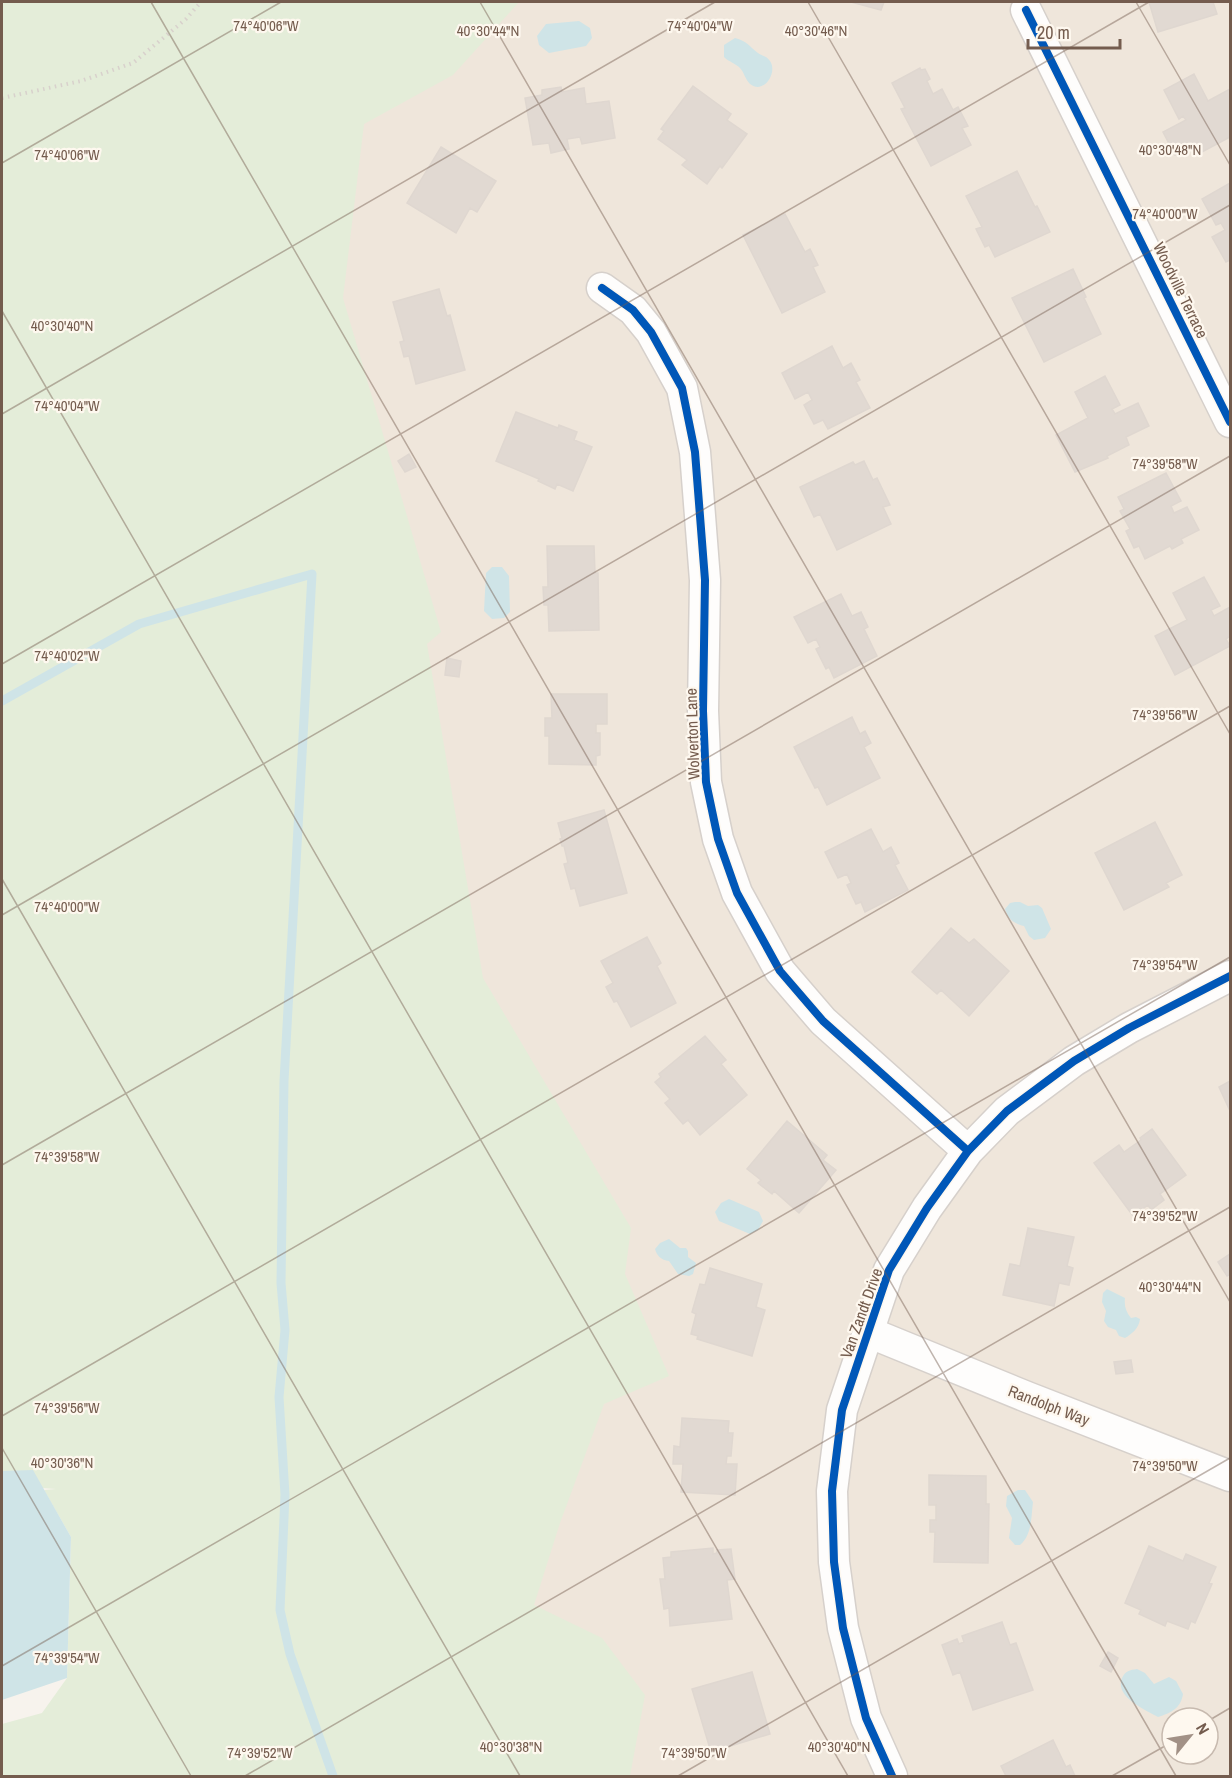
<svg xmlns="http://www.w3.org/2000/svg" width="1232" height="1778" font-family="'Archivo Narrow',sans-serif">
<rect width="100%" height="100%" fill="#f7f3ed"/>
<path fill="#efe6db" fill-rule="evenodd" d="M501 2H1230V1776H570L511 1639 475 980 306 146ZM1172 1718H1208V1754H1172Z"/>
<path fill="#e4edd9" d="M2 2H519L453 75 364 124 343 298 441 632 427 644 483 978 631 1228 625 1274 669 1376 604 1404 560 1523 534 1605 602 1638 645 1695 630 1776H2V1724L42 1713 67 1678 71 1537 44 1490 56 1489 2 1485Z"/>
<path fill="#cfe4e7" d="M579 21 590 28 592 38 586 46 549 53 539 45 537 36 546 24Z
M735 38C747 41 749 46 758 53 762 56 767 56 770 61 778 72 764 95 750 84 745 79 744 72 740 68 735 63 729 62 724 57V45Z
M492 567H502L509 576 510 612 504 618 492 619 484 611 486 573Z
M1015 902H1020L1028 906 1038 905 1042 908 1051 929 1045 938 1034 940 1029 936 1024 926C1013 923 1009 920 1005 909L1010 903Z
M729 1199 759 1212 763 1221 758 1230 750 1234 719 1221 715 1212 721 1203Z
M669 1239 680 1248H686L688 1251V1257L696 1263 693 1274 689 1276 678 1274 669 1261C661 1260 657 1256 655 1249L660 1243Z
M1107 1289 1125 1298C1124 1306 1126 1312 1131 1318L1136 1317 1140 1319C1139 1328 1132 1334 1125 1338L1119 1336 1116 1330 1108 1327 1104 1321 1106 1311 1102 1302 1103 1293Z
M33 1470 71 1537 67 1678 2 1700V1471Z
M1018 1490H1025L1033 1502C1031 1518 1032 1535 1020 1545H1015L1009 1538 1012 1518 1006 1506 1007 1496Z
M1137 1669 1145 1673 1154 1684 1169 1677 1176 1681 1183 1694C1181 1708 1171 1713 1158 1717 1146 1710 1114 1697 1122 1678 1125 1671 1130 1670 1137 1669Z"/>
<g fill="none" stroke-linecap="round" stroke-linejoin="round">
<path stroke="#cfe4e7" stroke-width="9" d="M2 701 139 624 312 574 284 1081 281 1283 285 1330 279 1397 285 1495 280 1610 290 1654 333 1776"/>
</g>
<path fill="#e1d9d2" stroke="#dfd7d0" stroke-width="1.5" d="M851 2H884L881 10Z
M1149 2H1213L1217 14 1158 32Z
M920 68 921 70 925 69 930 79 927 81 933 94 942 89 953 110 958 107 968 126 962 128 971 145 931 166 901 109 905 108 892 83Z
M1194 74 1208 101 1230 89V137L1200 153 1195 145 1175 155 1163 132 1186 120 1183 116 1179 119 1164 90Z
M693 86 731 114 727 120 747 134 722 168 720 166 707 184 682 165 687 160 658 139 664 131 661 129Z
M561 87 562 92 584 88 586 104 609 101 615 138 582 144 580 137 567 139 569 149 551 153 549 143 533 145 525 98 542 95V90Z
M441 147 496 181 477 212 470 208 456 233 407 203Z
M1017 171 1035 207 1037 206 1050 232 995 257 989 245 985 247 976 229 982 227 966 196Z
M1230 183V260L1226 262 1212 237 1225 230 1221 223 1216 225 1202 199Z
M785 214 805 252 810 249 818 265 813 267 825 292 782 313 743 235Z
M1073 269 1086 297 1084 298 1101 334 1044 362 1012 298Z
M439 289 447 316 450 315 465 370 416 384 409 356 404 357 400 342 404 341 393 302Z
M832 346 843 368 851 363 860 380 856 382 870 408 828 429 823 420 814 424 804 405 812 400 808 392 795 399 782 373Z
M1105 376 1120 405 1112 409 1115 414 1138 403 1149 426 1126 437 1129 445 1107 456 1108 458 1075 472 1056 435 1088 418 1075 392Z
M516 412 558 428 559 425 577 432 574 440 592 447 573 491 557 484 555 489 538 481 539 479 496 461Z
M409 454 416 467 405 472 398 461Z
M864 461 873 480 877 478 890 505 883 507 891 524 837 550 820 514 814 517 800 487 853 462 855 465Z
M1166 473 1181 501 1171 506 1174 513 1187 507 1199 530 1181 539 1183 543 1172 549 1170 546 1145 559 1139 546 1134 548 1126 531 1130 529 1120 511 1124 509 1118 497Z
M547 546H594L595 573H598L599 630 549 631 548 605H544L543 587H548Z
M1204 577 1220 606 1211 610 1214 616 1230 607V636L1226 639 1230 646 1175 675 1155 636 1187 620 1173 593Z
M841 594 852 616 861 612 868 627 864 629 877 656 834 678 829 667 826 669 816 649 820 647 816 639 808 643 794 617Z
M447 658 461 661 459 677 445 675Z
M551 694H607V724H596V733H600V755L596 756V765L549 764V736H545V718H552Z
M852 717 860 734 865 731 871 743 864 747 880 778 827 805 818 787 815 788 794 747Z
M604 810 627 893 580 906 575 888 571 889 564 864 568 863 564 846H562L560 839 562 838 558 823Z
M1155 822 1182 875 1166 883 1169 887 1124 910 1095 853Z
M871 829 883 852 891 847 899 863 895 865 908 890 865 912 861 902 856 904 847 885 851 883 847 874 838 878 825 852Z
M951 928 969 943 974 939 1009 971 969 1016 941 990 937 994 912 972Z
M647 937 661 963 657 966 676 1003 631 1027 617 1001 614 1002 606 987 613 983 601 961Z
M705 1036 726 1060 721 1064 747 1095 700 1135 688 1120 683 1124 665 1103 670 1099 655 1082 661 1077 659 1074Z
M1230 1081V1111L1219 1087Z
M787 1121 827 1155 823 1160 836 1170 799 1213 774 1191 772 1194 758 1183 761 1180 747 1169Z
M1152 1129 1186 1175 1160 1194 1164 1200 1151 1210 1148 1205 1133 1216 1094 1163 1119 1145 1124 1152 1141 1140 1140 1138Z
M1028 1228 1074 1237 1067 1266 1073 1268 1069 1285 1059 1283 1054 1306 1003 1295 1010 1264 1020 1266Z
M1230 1254V1274L1227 1276 1218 1262Z
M710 1268 762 1284 756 1307 765 1310 752 1356 697 1339 698 1336 691 1334 696 1314 692 1312 700 1284 705 1285Z
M1131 1360 1133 1372 1116 1374 1114 1362Z
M682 1418 729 1421 728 1433H733L731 1456H727L726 1464H737L735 1495 681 1492 683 1464H673L674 1446 680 1447Z
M929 1475 986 1476V1504H989L988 1563 934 1562 935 1532H930V1520H936V1505H929Z
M1149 1546 1183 1561 1186 1554 1216 1567 1209 1583 1212 1584 1195 1623 1191 1621 1188 1629 1167 1621 1165 1626 1139 1614 1141 1610 1125 1603Z
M713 1548V1554L717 1553V1550L731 1549 735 1579 727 1580 732 1619 670 1626 669 1608 664 1609 660 1579H665L663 1558 671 1557V1552Z
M1002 1622 1010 1645 1016 1643 1033 1690 973 1710 960 1672 953 1675 942 1645 957 1639 959 1644 964 1642 962 1636Z
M1108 1652 1118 1658 1111 1672 1100 1666Z
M752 1672 770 1734 711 1752 692 1689Z
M1053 1740 1066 1767 1070 1765 1075 1776H1006L1001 1766Z"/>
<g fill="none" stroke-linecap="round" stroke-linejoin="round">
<defs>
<path id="minor" d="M1026 10 1230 422
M602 288 633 310 651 332 682 388 695 452 705 580 703 711 706 782 718 839 737 893 780 971 823 1021 968 1151
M868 1332 1027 1397 1230 1476
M892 1776 866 1718 843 1628 834 1562 832 1491 842 1410 889 1270 927 1208 968 1151 1007 1111 1074 1061 1129 1028 1230 976"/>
</defs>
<use href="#minor" stroke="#d6d0cb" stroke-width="33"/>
<path stroke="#d8d1cc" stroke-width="4" stroke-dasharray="1.5 4.5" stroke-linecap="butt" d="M2 98 81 81 133 63 186 19 201 2"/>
<use href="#minor" stroke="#fefdfc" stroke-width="30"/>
<defs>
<path id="cycleway" d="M1026 10 1230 422
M602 288 633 310 651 332 682 388 695 452 705 580 703 711 706 782 718 839 737 893 780 971 823 1021 968 1151
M892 1776 866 1718 843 1628 834 1562 832 1491 842 1410 889 1270 927 1208 968 1151 1007 1111 1074 1061 1129 1028 1230 976"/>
</defs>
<use href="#cycleway" stroke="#fef8ef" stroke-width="11"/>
<use href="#cycleway" stroke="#0057b8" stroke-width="8"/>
</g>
<path fill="none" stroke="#745c4e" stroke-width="1.5" stroke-opacity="0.45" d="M151 2 1176 1776M480 2 1230 1302M808 2 1230 734M1136 2 1230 165M2 163 281 2M2 311 848 1776M2 414 715 2M2 664 1149 2M2 879 520 1776M2 915 1230 205M2 1165 1230 456M2 1416 1230 706M2 1448 191 1776M2 1666 1230 957M1208 1721 1230 1708M245 1776 1230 1207M678 1776 1230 1458M1112 1776 1172 1742"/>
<g text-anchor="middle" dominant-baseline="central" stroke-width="4.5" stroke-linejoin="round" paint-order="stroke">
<g font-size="16" fill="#745c4e" stroke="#fef8ef">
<text transform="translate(1181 290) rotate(64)">Woodville Terrace</text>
<text transform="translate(692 734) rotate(-92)">Wolverton Lane</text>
<text transform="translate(861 1313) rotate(-70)">Van Zandt Drive</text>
<text transform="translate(1049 1405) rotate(21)">Randolph Way</text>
</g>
</g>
<g font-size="15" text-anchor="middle" fill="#745c4e" stroke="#fef8ef" stroke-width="4.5" stroke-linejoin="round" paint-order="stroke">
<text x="266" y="31">74°40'06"W</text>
<text x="700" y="31">74°40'04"W</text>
<text x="488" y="36">40°30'44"N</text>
<text x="816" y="36">40°30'46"N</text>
<text x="1170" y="155">40°30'48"N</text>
<text x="67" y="160">74°40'06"W</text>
<text x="1165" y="219">74°40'00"W</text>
<text x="62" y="331">40°30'40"N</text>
<text x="67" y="411">74°40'04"W</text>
<text x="1165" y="469">74°39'58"W</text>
<text x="67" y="661">74°40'02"W</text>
<text x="1165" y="720">74°39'56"W</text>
<text x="67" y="912">74°40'00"W</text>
<text x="1165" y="970">74°39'54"W</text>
<text x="67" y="1162">74°39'58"W</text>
<text x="1165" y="1221">74°39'52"W</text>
<text x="1170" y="1292">40°30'44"N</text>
<text x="67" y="1413">74°39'56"W</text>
<text x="62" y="1468">40°30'36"N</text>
<text x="1165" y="1471">74°39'50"W</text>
<text x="67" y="1663">74°39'54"W</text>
<text x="511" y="1752">40°30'38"N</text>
<text x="839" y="1752">40°30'40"N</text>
<text x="260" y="1758">74°39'52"W</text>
<text x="694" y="1758">74°39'50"W</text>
</g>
<rect width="1232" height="1778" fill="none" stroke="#745c4e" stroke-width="6"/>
<g transform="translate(1190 1736) rotate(60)"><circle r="28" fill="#fef8ef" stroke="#c7baaf" stroke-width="1.5"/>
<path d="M0-4.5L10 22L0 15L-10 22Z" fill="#a29186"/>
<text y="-9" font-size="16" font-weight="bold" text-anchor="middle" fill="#745c4e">N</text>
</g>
<path d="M1028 39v9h92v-9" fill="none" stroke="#745c4e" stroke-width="3"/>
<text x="1037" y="39" font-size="18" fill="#745c4e" stroke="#fef8ef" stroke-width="4.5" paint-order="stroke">20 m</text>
</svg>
